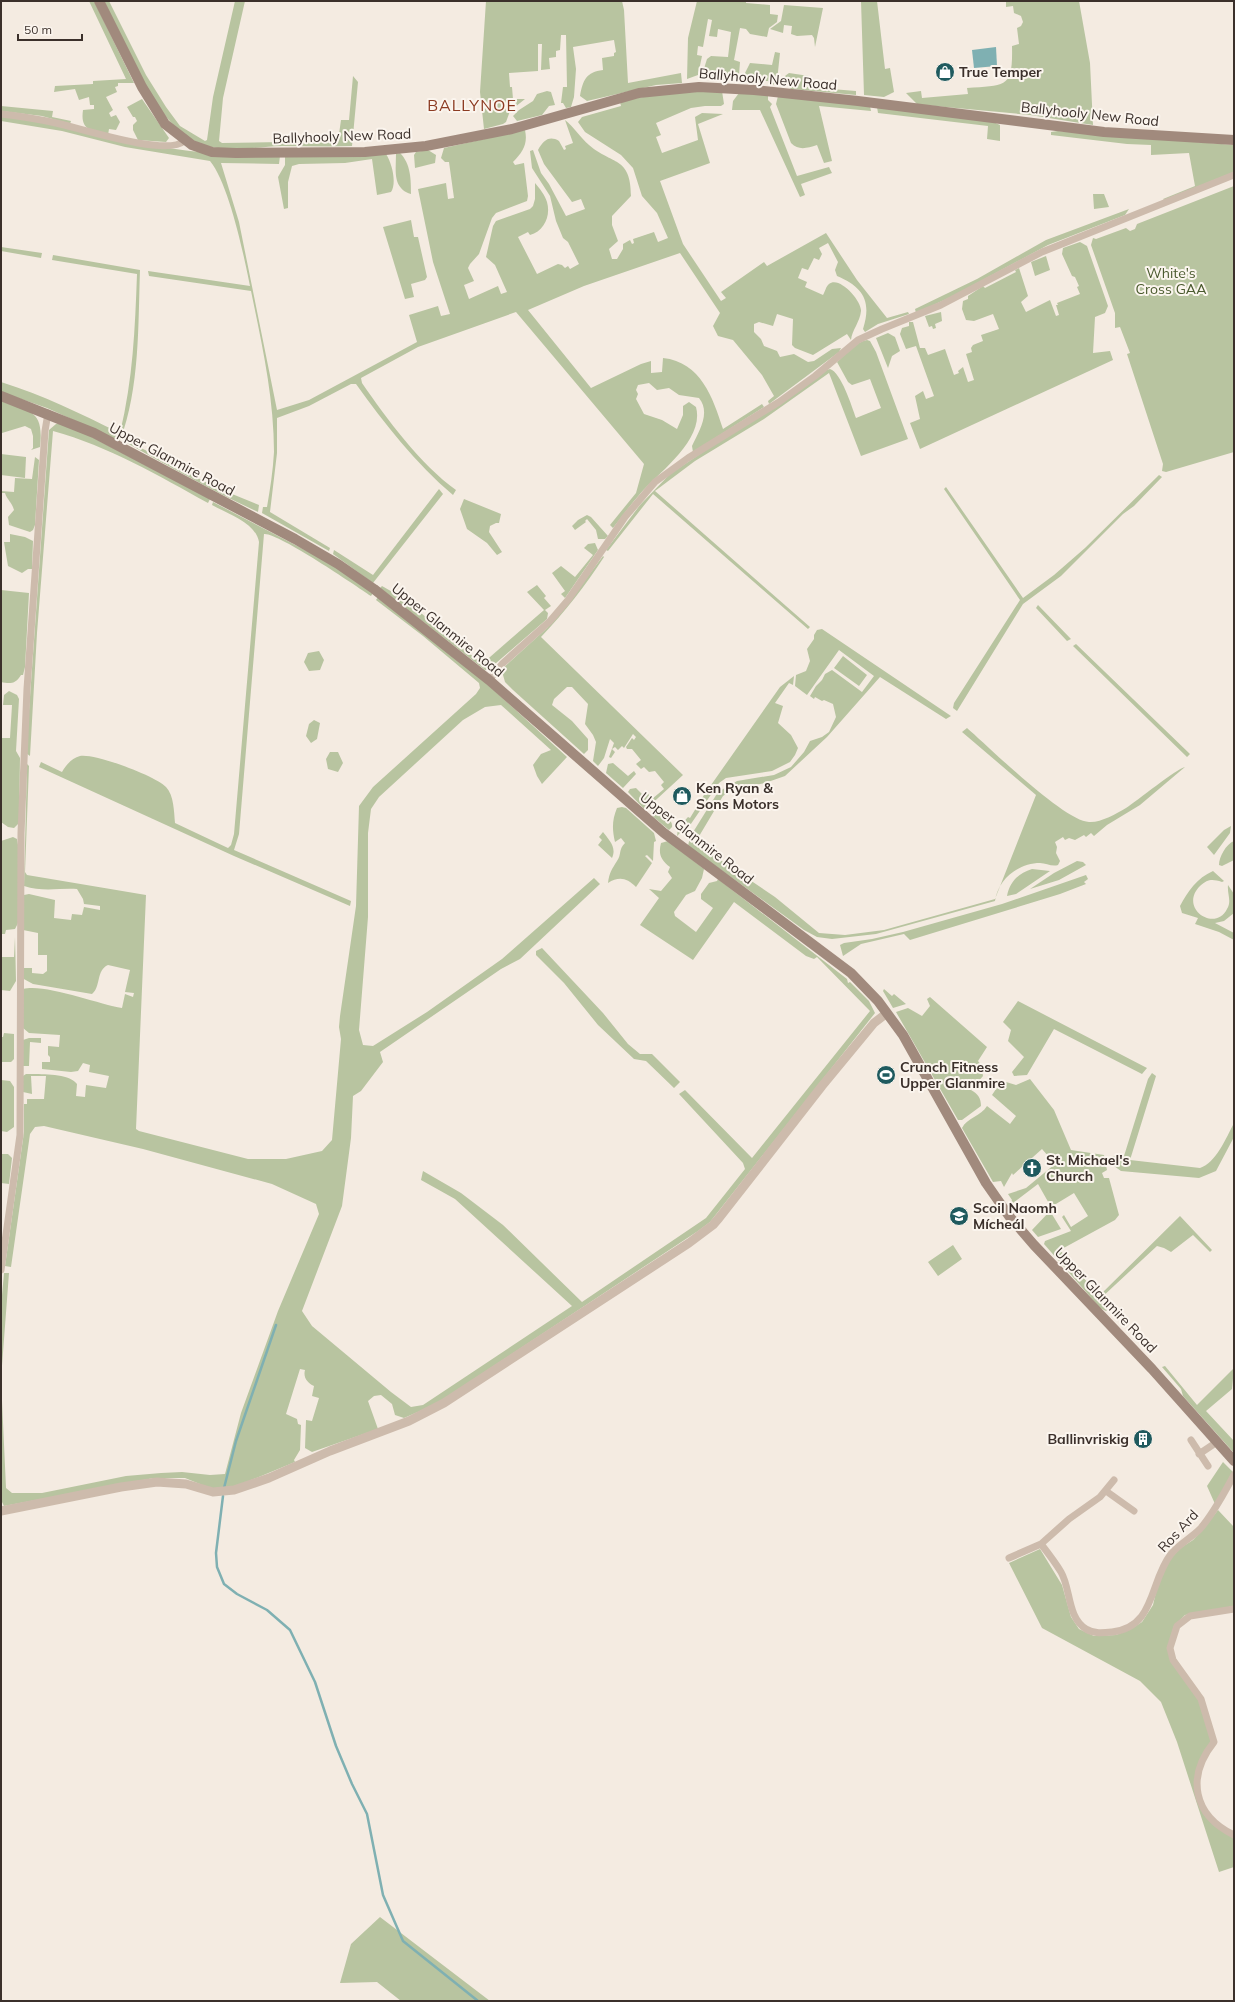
<svg xmlns="http://www.w3.org/2000/svg" width="1235" height="2002" font-family="Mulish,sans-serif">
<rect width="100%" height="100%" fill="#f4ebe1"/>
<path fill="#b8c4a0" d="M89 1H94L134 83H118V86L115 87 117 92 106 97 113 110 109 113 111 117 116 115 120 122 116 130 109 129 108 135C91 131 80 130 83 110L94 109V105H90L89 97 79 100 75 89 54 92 55 86 93 84V81L126 79Z
M104 1H109L146 75 166 107 180 126 205 141 207 140 213 97 235 1H245L223 98 219 141 222 143 338 141 341 120H349L353 76 358 82 352 146C328 147 305 146 282 146 258 147 230 152 206 146 156 131 125 45 104 1Z
M486 1H622L624 10 628 83 681 73 682 83 656 85 587 101 580 96C583 80 586 72 603 70L602 58 614 56V53L616 52 614 40 573 47 576 69 574 97 571 107 566 108 563 103H561L563 87H567L566 35H561L560 50 556 51V57L549 58 550 69 541 70 542 44H538V71L509 73 510 87H512L513 99H525L510 111 506 122 503 124 484 129 480 92Z
M697 1H746V3L770 5V14L778 15 777 22 769 28 767 37 750 34 746 29 740 28 734 60 740 62 739 75 734 80 707 79 702 75 707 59 711 56 728 57 731 32 718 29 717 37 709 36 712 20 708 19 703 47 698 46 697 55 702 56 698 75 687 79 688 38Z
M861 1H877L885 69 890 68 894 92 884 97 864 95Z
M1006 1H1079L1090 63 1093 125 1030 115 924 105 917 104 906 93 921 91 922 98 968 94 967 88C1006 85 1013 89 1012 46L1019 44 1017 28 1021 26 1023 22 1021 16 1014 13 1013 6 1006 7Z
M784 5 823 8 815 47 814 38 812 35 797 36 791 34 792 26 784 25 783 33 770 29 781 21Z
M775 52 780 53 777 81 773 85 768 84V81H747L744 75 750 63 772 65Z
M789 73 809 76 807 87 856 91V95L791 89 783 82 785 76Z
M547 91 551 92 555 105 549 106 542 115 517 121 513 116 519 110 533 101 537 94Z
M722 91 724 104 721 106H705L691 108 656 123 661 135 656 137 662 153 698 140 695 117 702 113 723 114 698 124 710 163 660 181 683 244 721 301 726 298 721 292 764 262 767 266 826 233 857 280 887 318 908 312 909 314 878 324 865 332 863 329C872 301 863 287 837 276L835 270 838 262 828 243 819 248 822 254 819 260 814 258 808 270 802 268 798 278 807 282 805 287 823 295C825 292 826 286 829 284 839 275 862 301 861 311 860 322 852 330 851 340L847 334 813 355 795 348 792 345 793 319 777 314 773 326 759 322 754 324V332L761 339 764 346 777 351 780 357 794 354 808 362 814 361 832 349 841 348 839 352 769 404 768 401 774 396 762 375 733 340 718 336 713 326 720 313 680 253 584 286 528 310 591 388 641 364 651 361V373L662 372 663 358C701 362 713 398 723 429L762 404 764 407 693 452 692 446C699 431 711 413 699 398L679 395 669 388 657 390 649 383 638 385 636 390 638 394 636 399 644 414 662 420 677 429 683 415V406L689 402 696 407C705 440 658 473 640 494 630 505 622 517 613 528L610 525 636 493 644 464 516 312 418 347 361 378 362 383C386 418 421 465 456 490L453 495C416 464 384 423 356 384H351L309 406 277 418V453L270 512 330 548 329 551 262 513 263 507H267C270 489 273 471 274 452 274 398 262 344 251 291L149 276 148 271 250 286C244 256 229 184 210 161L125 147 62 131 1 121V116C57 124 112 138 168 148 205 154 243 154 280 156L279 164 221 163 239 222 277 410 309 400 417 342 409 315 438 306 441 316 450 314 433 262 418 189 446 183 448 199 454 198 449 162H445L441 158 444 148 525 130C528 144 523 152 513 162L515 165 524 163 528 196 527 201 496 213 492 218 479 254 470 264 468 268 474 281 464 285 469 299 498 286 501 294 507 292 495 265 486 257 493 226 496 221 530 209 533 206 535 199V183C540 189 545 195 547 202 551 216 544 231 530 235L528 232 518 237 537 274 558 264 562 265 565 268 568 266 570 269 579 264 568 242 563 238 556 221 550 196 532 168 530 151 533 150 541 173 549 184 566 216 585 209 581 199 572 202 544 164 538 150C543 141 549 135 559 141L564 150 566 149 565 146 573 143 565 120C574 127 580 137 589 145 612 165 631 156 631 196L612 216V225L618 241 609 249 612 259H617L623 249V244L630 240 632 244 634 243 633 239 654 232 658 242 668 238 657 213 642 196 633 168 621 155 585 132 578 122 582 117 621 106 620 102C653 93 687 92 722 91Z
M739 93 768 95V100L772 104 770 107 797 176 829 167 832 173 801 184 805 195 800 197 760 110H732L733 101Z
M778 96 870 106 871 111 819 106 832 161 824 163 817 145C807 148 799 151 791 143L776 104Z
M142 99 169 138 166 142 138 140 133 130V125L137 121 135 117H133L127 107Z
M1 106 53 111 52 117 71 121 70 124 42 116 1 111Z
M877 107 991 121 1000 125V141L987 139 988 126 878 113Z
M1058 131 1234 145V172L1164 200 1163 199 1195 186 1189 153 1151 155V145L1127 144 1051 135V132Z
M428 150 436 155 435 163 415 168 414 155 416 152Z
M400 153C411 164 411 180 411 194 392 188 396 170 396 154Z
M386 154C392 163 397 183 391 192L377 195 372 159 345 163 299 164 292 166 288 182V208L284 209 278 177 285 165V157Z
M1234 186V452L1166 472 1162 471 1163 464 1127 354 1130 353 1120 327 1115 328V313L1091 245 1093 238 1096 239 1126 228 1130 231 1135 229 1137 224Z
M1093 194H1104L1109 207 1094 209Z
M1129 209 1125 215 1048 245 953 296 916 313 915 309 977 279 1046 240Z
M411 220 414 237H418L427 277 425 280 411 284 414 297 405 299 383 227Z
M1080 242 1087 246 1108 306 1105 313 1095 317 1093 353 1110 351 1113 360 920 449 910 423 920 419 915 396 923 391 926 399 934 396 916 346 906 349 900 334 902 328 909 326V322H913L920 348H925L928 355 945 349 954 375 959 373 958 371 963 367 968 382 974 380 966 354 972 352 971 348 973 345 983 341 981 335 999 329 993 314 974 321 966 320 962 309 963 301 968 299V296L983 286 985 288 1016 272 1015 270 1019 268 1028 296 1021 302 1026 312 1050 300 1056 316 1059 315 1056 305H1058L1057 303 1080 294 1077 287 1079 286 1075 277 1072 276 1062 254 1063 248Z
M1 247 42 253 41 258 1 251Z
M53 255 140 270C138 326 140 387 120 441L47 408 1 392V382C43 395 81 414 120 433 133 379 135 329 137 274L52 260Z
M1046 256 1050 270 1035 276 1031 262Z
M941 312 942 321 935 324 936 328 933 329 932 326 929 327 925 316Z
M888 333 895 337 900 351 892 356 888 368 876 338Z
M867 340 870 341 876 352 908 439 861 456 829 373 764 419 695 461 655 491 810 627 808 629 653 494 608 551 606 550 640 505 670 474 826 370 830 369C841 372 852 407 856 418L881 408 870 379 852 385 848 382 837 362C845 355 855 342 867 340Z
M1 401C31 412 44 410 40 447L31 450 33 448V436L31 429 25 426 2 433 1 442Z
M61 423 86 434 210 499 208 503C159 476 108 446 53 431L37 633 30 756 26 753 49 430 56 424Z
M128 441 215 487 259 505 258 512C213 491 170 467 127 443Z
M1 454 26 457 25 478 1 475Z
M35 457 39 460 35 525 33 530 30 532 9 525 8 517 14 510C12 502 7 500 5 493H1V498V491L14 492 15 478 32 479Z
M1159 475 1162 477 1134 506 1123 514 1061 576 1023 604 957 711 953 708 954 703 1020 600 944 489 946 487 1023 598 1054 575 1085 548Z
M439 489 443 494 373 583 333 554 334 550 373 575Z
M464 499 501 514 499 523H496L490 526 489 532 502 552 497 555 487 543 467 529 460 509Z
M213 502 328 562 373 593 371 596C355 585 277 532 264 534L239 834 234 850 351 901 350 906 234 856 39 767 41 762 62 772C66 765 72 758 80 756 94 753 156 776 166 787 174 795 174 812 175 823L228 848 231 845 234 834 259 542C256 523 228 514 212 505Z
M587 515 591 517 608 536 605 539H598L596 530 587 519 585 521 586 522 575 530 572 526 578 520Z
M10 534 25 537 33 541 32 569H28L22 573 8 566 4 542H10Z
M595 543 598 550 565 598 561 594 565 591 552 573 561 566 575 577 593 555 584 548 588 544Z
M603 556 604 557C585 586 565 612 541 637L683 775 645 810 628 792 630 789 636 788 642 794 646 791 652 799 664 789 661 785 664 782 655 771 649 772 644 767 641 769 636 764 641 760 632 749H627L626 747 632 738 634 740 636 737 633 734 624 748 622 746 618 750 615 747 612 749 615 752 611 758 609 757 614 743 610 739 604 758 598 766 593 761 596 742 593 735 585 724 588 704 572 687H567L554 699 552 705 572 721 588 739V750L584 754 513 690 505 682 503 675H499L503 668 547 628 567 604Z
M537 585 546 596 544 598 551 606 545 610 548 613 547 619 488 670H485L380 588 382 586 403 598 482 664 544 610 527 592Z
M1 590 29 593 25 667 23 675H21C16 684 10 684 1 682Z
M378 597 486 683 567 757 542 784 537 776 533 765 541 754 551 750 501 705 485 707 463 720 379 797 371 809 368 833V917L359 1030 363 1045 373 1046 427 1012 502 959 594 878 600 884 520 959 501 969 380 1052 383 1062 361 1091 353 1096 351 1138 342 1206 302 1311 312 1326 391 1392 411 1407 423 1405 572 1306 455 1199 421 1180 423 1171 461 1193 503 1225 582 1302 706 1218 745 1169 743 1163 679 1094 685 1090 752 1158 870 1011 817 957 814 959 806 956 734 902 693 960 640 925 659 898 649 889 661 891 672 878 668 872 670 867C661 860 658 854 661 843L668 841 704 869 702 878 695 891 686 895 674 912 675 916 696 932 713 908 701 899V894L709 883 717 881 718 879 847 979 848 983 850 982 869 1001 875 1013 710 1222 698 1231 436 1404 404 1418 395 1415 392 1404 381 1395 374 1396 368 1401 378 1429 312 1452 305 1448 306 1420 312 1421 319 1398 312 1396 314 1386C307 1383 303 1377 305 1370L300 1369 286 1414 297 1419 298 1424 301 1425 300 1450 294 1460 295 1462 232 1488 212 1489 185 1478H154L4 1506 2 1502 1 1489V1306L4 1273H9L1 1379 6 1488 12 1493H42L126 1476 161 1473 182 1472 210 1475 225 1474 241 1413 278 1311 319 1214 316 1204 272 1184 143 1149 44 1126 35 1127 30 1134 11 1267 5 1266 24 1132V1104H27V1099H44L46 1076H31L32 1094 23 1092V1076L26 1074C38 1074 70 1073 77 1084L76 1096 85 1097 86 1085 106 1088 109 1076 89 1072 90 1065 83 1063 78 1071 71 1072 42 1069V1062H50V1057L48 1055V1046L59 1047 60 1035 29 1033 23 1028V989C44 983 98 1004 122 1008L125 994 133 997 134 993 125 992 130 970 108 965C96 970 101 987 92 994L33 984 22 978V968H32V973L43 974 47 971V955H38V933L23 930 24 895 29 894 55 900 54 918 71 920 72 914 82 915 84 907 100 910V906L84 904 83 899 77 889C59 888 42 892 24 886L27 764 29 766 25 872 27 875 146 895 136 1129 139 1131 248 1159H286L322 1151 332 1140 341 1039 339 1027 340 1016 356 906 359 806 373 787 476 694 480 688 479 683 423 636 376 600Z
M1038 605 1071 639 1067 641 1036 608Z
M822 629 951 716 946 719 880 677 827 737 785 776 765 783 733 789 723 796 695 843 775 897 819 933 845 935 884 930 995 899 1036 795 962 732 967 728C989 747 1065 822 1089 822 1100 823 1116 814 1126 808 1137 801 1176 769 1185 767L1140 805 1107 825 1094 836 1091 833 1086 837 1084 835 1075 840 1069 838 1065 840 1063 837 1055 842 1057 847 1056 853 1060 861 1058 865C1052 867 1046 863 1040 863 1019 863 998 879 995 901L876 934 832 939 817 937 804 930 688 846 690 837 718 792 737 781 774 775 791 767 804 752 810 741 822 737 829 732 836 717 833 704 824 700 822 701 815 697 814 699 810 696 816 686 822 680 825 674 832 670 862 692 874 676 839 650 807 695 795 686 796 675 806 671 810 661 807 649 814 639V635L817 630Z
M1076 644 1190 754 1187 757 1073 646Z
M319 651 324 660 320 670 309 671 304 662 308 653Z
M843 656 867 675 859 686 834 668Z
M794 676 793 685 789 683 775 703 783 706 778 723 791 735 798 748 795 755 790 762 772 771 726 778 719 783 684 834 680 833 677 836 678 828 688 817 690 818 704 795 780 687Z
M9 691 17 695 19 699 16 751 20 758 19 823 14 828 8 827 1 822V738H10L12 705H3L4 695Z
M314 720 320 723 317 739 311 743 306 736 309 724Z
M330 752H338L343 763 338 772 328 769 326 759Z
M613 763 628 776 634 771 636 774 623 788 606 773 608 764Z
M622 807 626 808 654 833 656 841 654 842 653 861 647 855 645 856 652 863 636 887C627 878 619 876 608 883 609 873 612 869 617 861 622 854 618 850 625 843L621 838 615 842C612 829 612 820 617 808Z
M660 813C665 815 673 820 672 827L669 830 651 815Z
M1231 826 1230 833 1214 855 1207 847 1224 830Z
M603 832C609 840 617 847 612 858L598 845 602 840 599 837Z
M13 837 17 839 18 845V923L15 929 6 930 5 934H1V841Z
M1234 841V860L1222 866 1219 865C1219 857 1226 844 1234 841Z
M1077 861 1083 862 1086 865 1059 880 1030 889 1054 873Z
M1032 869 1050 871 1016 894 1007 896C1010 881 1019 873 1032 869Z
M1213 871 1224 881 1222 882C1212 879 1208 879 1200 886 1178 908 1215 933 1227 909 1232 901 1227 894 1228 885L1234 894V913L1224 921 1215 923 1234 933V940L1219 932 1195 924 1198 918 1182 913 1180 906C1188 891 1197 878 1213 871Z
M1086 875 1088 879 1084 882 1086 884 1060 894 910 940 904 934 861 944 843 956 840 945 844 943 872 939 903 932 1002 904Z
M15 937 16 981 10 991 1 990V957H14Z
M542 948 603 1013 628 1044 640 1054H652L680 1082 674 1088 646 1061 634 1059 598 1025 564 983 536 955V951Z
M884 989 892 996 894 994 906 1004 893 1008 883 991Z
M930 997 987 1047 978 1061 981 1065 983 1076 971 1090C978 1094 981 1098 981 1106L962 1120H958L896 1012 908 1008 922 1016 930 1006 927 999Z
M1018 1001 1147 1068 1142 1074 1054 1029 1027 1075 1014 1076 1012 1072 1024 1057 1008 1041 1011 1030 1003 1022Z
M4 1033 14 1034V1059L11 1062H1V1037H3Z
M29 1038H41V1043L30 1042 29 1066H23V1040Z
M1152 1073 1156 1076 1130 1160 1200 1168C1216 1163 1226 1138 1234 1123V1137L1216 1171 1199 1178 1121 1171 1114 1166 1111 1156H1124L1148 1079Z
M1030 1079 1054 1110 1071 1150 1104 1155 1107 1170 1102 1173 1104 1178H1109L1119 1215 1115 1220 1060 1250 1099 1296 1180 1216 1212 1250 1210 1252 1193 1235 1171 1252 1164 1248 1157 1246 1101 1298 1109 1308 1106 1311 1100 1308 1044 1244 1045 1241 1071 1231 1062 1217 1064 1215 1071 1227 1088 1216 1074 1193 1051 1207 1038 1184 1009 1206 1012 1200 1008 1194 1026 1188 1055 1164 1042 1149 1013 1175 1012 1173 1004 1187 1001 1181 993 1182 962 1128C967 1118 981 1116 987 1106L1010 1124 1016 1116 992 1095 998 1086 1006 1082 1016 1085Z
M1 1080 10 1081 14 1087V1127L7 1132 1 1131Z
M1 1154H8L12 1158 9 1184 1 1183Z
M1050 1211 1061 1229 1038 1237 1032 1230Z
M953 1245 962 1259 938 1276 928 1262Z
M1165 1366 1197 1405 1234 1368 1232 1389 1206 1411 1234 1441V1453L1183 1396 1181 1389 1162 1367Z
M1223 1462 1233 1472 1215 1504 1207 1486Z
M1218 1510 1234 1527V1606L1185 1615 1174 1626 1168 1646 1201 1699 1214 1742 1201 1760 1198 1792 1213 1823 1234 1835V1867L1219 1872 1177 1742 1161 1702 1140 1681 1042 1628 1009 1563 1040 1549 1062 1585 1071 1617 1079 1629 1094 1636 1116 1635 1131 1629 1142 1622 1153 1605 1159 1579 1169 1561 1179 1549 1193 1540 1205 1527Z
M380 1917 490 2001H401L377 1982 340 1983 351 1944Z"/>
<path fill="#7fb0b2" d="M996 47 997 66 974 68 972 50Z"/>
<g fill="none" stroke-linecap="round" stroke-linejoin="round">
<path stroke="#7fb0b2" stroke-width="2.5" d="M224 1488 236 1441 276 1325
M223 1496 216 1553 217 1567 224 1584 237 1594 267 1610 290 1630 315 1682 336 1746 352 1784 367 1814 383 1895 403 1941 478 2001"/>
<path stroke="#cdbbac" stroke-width="7" d="M1 114C19 116 38 119 56 123 79 128 167 157 184 141
M489 680 503 663 550 621 568 600 625 517 655 482 688 458 779 402 815 376 858 340 882 329 941 305 1042 252 1234 175
M1 1270 20 1135 21 833 27 689 45 431 48 413
M1191 1440 1208 1466
M1199 1454 1217 1442
M1106 1491 1134 1511
M1041 1544C1048 1553 1055 1562 1061 1572 1071 1589 1067 1617 1086 1629 1094 1634 1103 1633 1112 1632 1156 1627 1149 1582 1171 1554 1179 1544 1191 1538 1200 1529 1214 1513 1224 1493 1234 1475
M1009 1558 1041 1544 1069 1519 1100 1497 1114 1480
M1234 1609 1190 1616 1177 1626 1170 1648 1173 1660 1201 1699 1214 1742C1186 1777 1193 1815 1234 1835"/>
<path stroke="#cdbbac" stroke-width="9" d="M1 1511 121 1487 157 1482 186 1484 213 1492 234 1490 269 1478 330 1451 409 1421 444 1403 689 1243 713 1225 719 1218 822 1086 874 1023 887 1013"/>
<path stroke="#a18a7d" stroke-width="10" d="M99 1 142 87 165 124 192 145 212 152 236 153 365 152 426 146 512 129 639 93 699 87 754 90 858 101 1104 132 1234 140
M1 396 94 433 295 539 338 564 374 589 489 680 664 833 851 973 878 1001 903 1035 986 1183 1009 1216 1034 1245 1152 1369 1234 1461"/>
</g>
<defs>
<symbol id="shop-disc" viewBox="-11 -11 22 22"><circle r="9.5" fill="#1f5a5e" stroke="#fbf5ee"/><path d="M-5-2.5h2.3a2.7 3.5 0 0 1 5.4 0H5L5.5 6h-11ZM-1.5-2.5h3a1.5 2.3 0 0 0-3 0Z" fill="#fff"/></symbol>
<symbol id="stadium-disc" viewBox="-11 -11 22 22"><circle r="9.5" fill="#1f5a5e" stroke="#fbf5ee"/><path d="M0-5a6.5 5 0 1 0 0 10a6.5 5 0 1 0 0-10ZM-3.5-1.8h7v3.6h-7Z" fill="#fff"/></symbol>
<symbol id="church-disc" viewBox="-11 -11 22 22"><circle r="9.5" fill="#1f5a5e" stroke="#fbf5ee"/><path d="M-1.2-6h2.4v3.5h3.3v2.4h-3.3V6h-2.4V-.1h-3.3v-2.4h3.3Z" fill="#fff"/></symbol>
<symbol id="school-disc" viewBox="-11 -11 22 22"><circle r="9.5" fill="#1f5a5e" stroke="#fbf5ee"/><path d="M0-5L7-2L0 1L-7-2ZM-4 1L0 2.5L4 1V4Q0 6-4 4Z" fill="#fff"/></symbol>
<symbol id="building-disc" viewBox="-11 -11 22 22"><circle r="9.5" fill="#1f5a5e" stroke="#fbf5ee"/><path d="M-4-6H4V6H1V3H-1V6H-4ZM-2.5-4.3h1.7v1.8h-1.7ZM.8-4.3h1.7v1.8H.8ZM-2.5-1h1.7V.8h-1.7ZM.8-1h1.7V.8H.8Z" fill="#fff"/></symbol>
</defs>
<g fill-rule="evenodd">
<use href="#shop-disc" x="934" y="61" width="22" height="22"/>
<use href="#shop-disc" x="671" y="785" width="22" height="22"/>
<use href="#stadium-disc" x="875" y="1064" width="22" height="22"/>
<use href="#church-disc" x="1021" y="1157" width="22" height="22"/>
<use href="#school-disc" x="948" y="1205" width="22" height="22"/>
<use href="#building-disc" x="1132" y="1428" width="22" height="22"/>
</g>
<g text-anchor="middle" dominant-baseline="central" stroke-width="4" stroke-linejoin="round" paint-order="stroke">
<g font-size="14" font-weight="bold" fill="#3b302b" stroke="#fbf5ee" text-anchor="start">
<text x="959" y="72">True Temper</text>
<text x="696" y="788">Ken Ryan &amp;<tspan x="696" dy="16">Sons Motors</tspan></text>
<text x="900" y="1067">Crunch Fitness<tspan x="900" dy="16">Upper Glanmire</tspan></text>
<text x="1046" y="1160">St. Michael's<tspan x="1046" dy="16">Church</tspan></text>
<text x="973" y="1208">Scoil Naomh<tspan x="973" dy="16">Mícheál</tspan></text>
<text x="1129" y="1439" text-anchor="end">Ballinvriskig</text>
</g>
<g font-size="14" fill="#3b302b" stroke="#fbf5ee">
<text transform="translate(768 79) rotate(5)">Ballyhooly New Road</text>
<text transform="translate(1090 114) rotate(6)">Ballyhooly New Road</text>
<text transform="translate(342 136) rotate(-2)">Ballyhooly New Road</text>
<text transform="translate(172 459) rotate(28)">Upper Glanmire Road</text>
<text transform="translate(448 630) rotate(39)">Upper Glanmire Road</text>
<text transform="translate(697 838) rotate(38)">Upper Glanmire Road</text>
<text transform="translate(1106 1300) rotate(46)">Upper Glanmire Road</text>
<text transform="translate(1178 1531) rotate(-47)">Ros Ard</text>
</g>
<g font-size="14" fill="#4a5a2e" stroke="#fbf5ee">
<text x="1171" y="273">White's<tspan x="1171" dy="16">Cross GAA</tspan></text>
</g>
<g font-size="16" letter-spacing="1" fill="#8c3b22" stroke="#fbf5ee">
<text x="472" y="105">BALLYNOE</text>
</g>
</g>
<rect width="1235" height="2002" fill="none" stroke="#3b302b" stroke-width="4"/>
<path d="M18 34v6h64v-6" fill="none" stroke="#3b302b" stroke-width="2"/>
<text x="24" y="34" font-size="12" fill="#3b302b" stroke="#fbf5ee" stroke-width="3" paint-order="stroke">50 m</text>
</svg>
